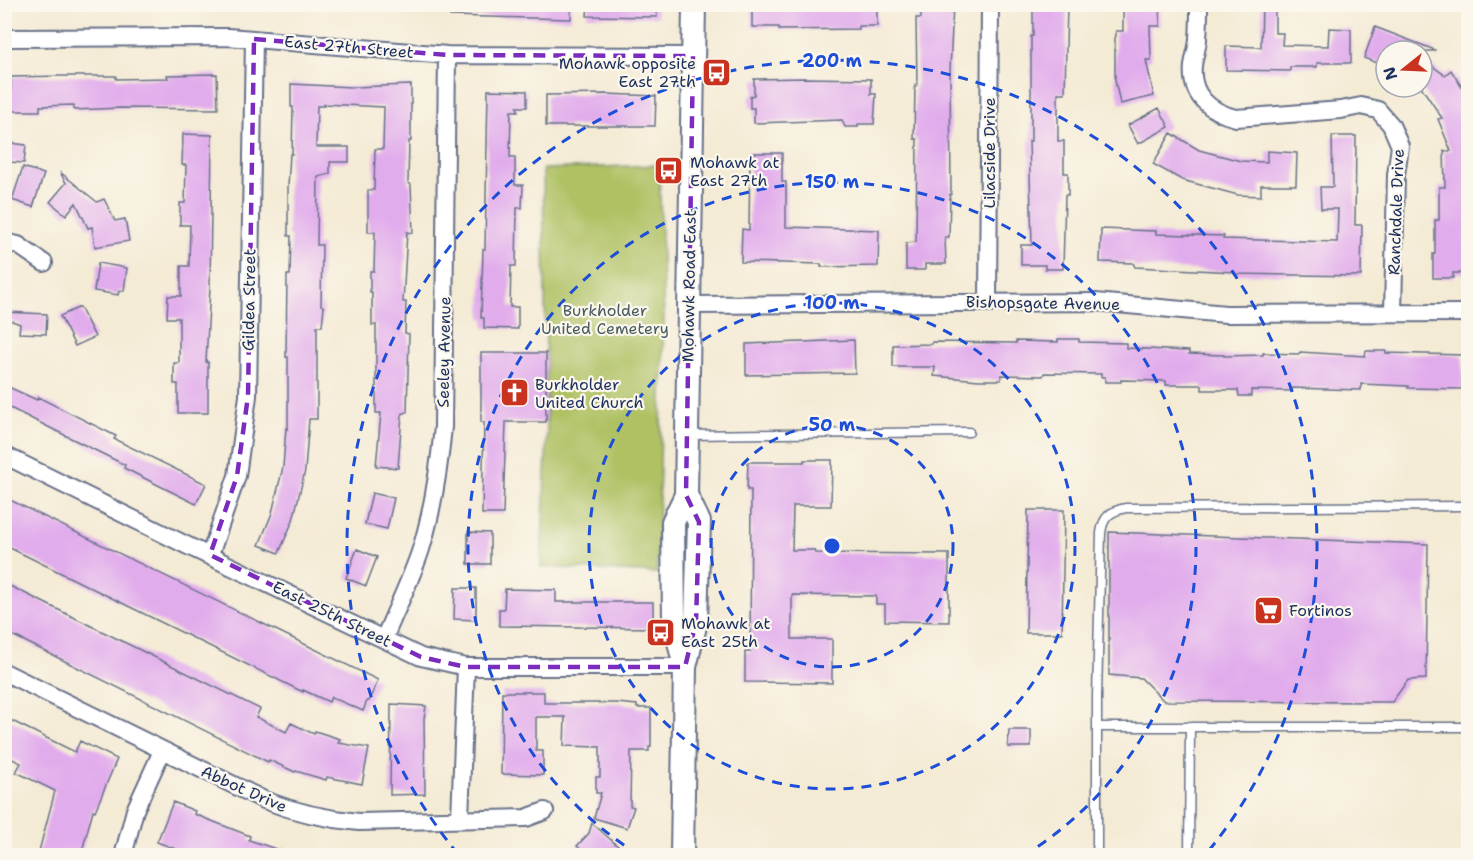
<svg xmlns="http://www.w3.org/2000/svg" width="1473" height="860" font-family="'Shantell Sans',sans-serif">
<rect width="100%" height="100%" fill="#fbf7ec"/>
<filter id="ink" filterUnits="userSpaceOnUse"><feTurbulence type="fractalNoise" baseFrequency=".0167" numOctaves="2"/><feDisplacementMap in="SourceGraphic" scale="12" xChannelSelector="R" yChannelSelector="G"/><feConvolveMatrix kernelMatrix="1 2 1 2 8 2 1 2 1" color-interpolation-filters="sRGB"/></filter>
<filter id="wash" filterUnits="userSpaceOnUse"><feTurbulence type="fractalNoise" baseFrequency=".008" numOctaves="4" result="noise"/><feDisplacementMap in="SourceGraphic" scale="24" xChannelSelector="R" yChannelSelector="G"/><feGaussianBlur stdDeviation="1.35" result="paint"/><feColorMatrix in="noise" values="0 0 0 0 0 0 0 0 0 0 0 0 0 0 0 0 0 1.4 0 .05"/><feComposite in="paint" operator="in"/></filter>
<g filter="url(#wash)">
<rect width="100%" height="100%" fill="#f4ebd5"/>
<path fill="#afc164" stroke="#657861" stroke-width="1.5" d="M659 165 664 319 657 573 541 567 547 430 543 169Z"/>
<g id="blocks">
<path fill="#e1acec" d="M450 4H571V19L450 16Z
M588 4H657V17L587 16Z
M752 4H877V26H859V29L779 30V27H752Z
M921 4H953L950 71 951 194H950L949 237H945L946 264H925V270H906V243L916 242 917 139H914L915 85H917L916 18H921Z
M1033 4H1067L1065 93H1058V141H1064V173H1068V195H1065L1063 269H1045V265H1021V245H1032L1029 141H1031V36H1033Z
M1159 4 1160 26H1150L1151 60H1146L1154 96 1120 104 1115 80V36H1116V31H1123V5Z
M1262 4H1275V33H1283L1282 45 1328 46 1329 28 1351 29V63H1317V67H1290V71L1226 70V46L1261 47Z
M1375 27 1435 50 1434 51H1386L1383 65 1364 58Z
M1422 59 1445 75 1451 70 1468 97V273H1453V278H1433V254H1435V220H1439V187H1445L1444 151H1451L1438 119 1442 118 1422 88Z
M217 74 218 109 121 108 74 110V105L40 106V111H11V77L63 76H116V79L168 78 167 75Z
M803 78 871 79V94H876L874 124H858V127H845L842 120 754 123V108H750V96L754 95V79Z
M291 84 352 87 411 85V141H409L408 182 411 185 413 233 407 232 403 302H406L405 333 409 334 407 412 402 414 398 468 376 466 381 413H376V325H372V292H370V271H374L375 232H368V190H374L375 149H383L384 107 324 104V106H317L316 147H349V162H330V174L318 177 317 245H322L321 305 324 307 322 326H317V419H309L305 471 293 520 279 553 259 545 272 513 283 467 286 428 288 429V357H286L287 275H290L291 236H288V186L290 154H292L293 107H291Z
M488 90 527 91V107H517L518 111H511L510 157H515V185H523L522 208H517L516 266H511L510 307H518V329L484 328V318H481L483 249H485Z
M606 94 656 96 655 126H546V95Z
M1159 108 1169 127 1138 144 1128 125Z
M1171 133 1199 150 1241 161 1267 162V151L1297 153 1296 185H1261V196L1238 195 1182 180 1153 164Z
M183 134 212 135 210 287 206 362H208V413H178V384H174V363H179V318H167L168 296H181V266H189L190 225H180V203H185L186 165H182Z
M1332 136H1356L1355 225H1362L1361 276 1235 274V272L1135 267 1133 263 1100 262 1101 229 1156 231V234L1224 236 1223 239 1337 242 1338 209H1321L1320 187H1333Z
M10 143 26 145 24 163 8 162Z
M750 153H782V182H786V227L879 230 878 266 821 267V264L741 262 742 229 749 230Z
M23 167 44 174 33 207 12 200Z
M60 172 97 202 104 199 115 221 125 219 129 241 95 247 92 227 88 228 76 203 66 215 50 202 66 183Z
M98 263 127 268 124 291H119L118 295 94 291Z
M80 307 95 337 75 346 60 316Z
M4 312 47 314 46 334 19 333 20 324 4 318Z
M1058 339H1079V342L1126 343V348L1189 351V354L1224 355V356L1263 355V353L1299 354 1300 352 1365 356 1366 351H1386V353L1463 355 1462 389 1408 388V386L1361 384V390L1292 388V391L1251 390V396H1239L1238 390H1202V385H1166V381L1121 380V382H1105V377H1101V374L1044 373 1043 376 1001 375V380H979L934 376 935 367H893V345L932 344V342L1016 343V341L1058 342Z
M854 340 855 373 746 375V344Z
M481 353H546V422H506L503 514H482L484 422H481Z
M4 385 37 400 38 397 116 436 114 439 206 484 196 504 124 468 125 465 4 405Z
M804 460H832L831 506H793L792 550H814L815 553 949 554V622L885 621V604H876V596L792 595V639H832V683L745 682V652H750L751 490H747L748 462H804Z
M372 493 394 498 387 529 365 524Z
M4 497 378 680 369 701H367L363 711 331 697 329 702 303 690V692L4 545Z
M1028 510H1064L1062 633H1026Z
M468 532 490 533V564H468Z
M1109 532 1428 544 1426 679 1408 680 1392 702 1164 701 1141 678 1109 675Z
M357 549 377 557 366 586 346 578Z
M4 583 260 709 256 717 286 732 291 723 314 734 315 731 340 739 338 743 369 748 362 784 327 777 326 780 296 771 295 772 269 760 268 762 4 631Z
M455 588H476V620L454 619Z
M505 589 556 590V602H653V628L499 626V609H504Z
M502 692H544V703H617L637 705V708H651V747H649V751H631L630 806 634 807 627 828 594 818 601 793H596V777H600V747L564 746 565 717H536V751H543V775L501 774Z
M391 704 426 706 424 719 425 794 390 795Z
M4 717 75 752 80 741 117 759 95 811 93 810 81 855H38L55 791 16 772 21 763 4 755Z
M1009 730H1031V747H1008Z
M173 802 195 811 194 814 250 836 249 840 288 853 287 855H182L184 852 157 842Z
M592 823 628 855H587L577 846 589 833Z"/>
</g>
</g>
<g filter="url(#ink)">
<use href="#blocks" fill-opacity="0" stroke="#677188" stroke-width="1.5"/>
<g fill="none" stroke-linecap="round" stroke-linejoin="round">
<defs>
<path id="service" d="M687 435 969 432
M1097 727H1468
M1097 856V697L1101 533C1103 517 1110 511 1126 508L1468 506
M1189 856 1190 726"/>
<path id="minor" d="M1199 4C1199 16 1199 27 1198 38 1198 47 1194 56 1193 66 1190 95 1210 112 1236 118L1341 110 1361 106 1378 110 1391 125 1400 146 1396 175 1393 313
M4 38 228 37 447 55 693 56
M4 242 18 245 44 263
M988 302 990 4
M689 305 1095 302 1226 314 1468 313
M4 455 186 545 421 657 466 667H685
M210 555 237 476 248 396 254 39
M384 639C396 609 411 580 421 549 433 510 439 469 443 427L447 55
M4 672 264 800C295 812 325 819 359 822L526 818 545 811
M460 818 466 667
M123 856 135 810 162 751"/>
<path id="secondary" d="M685 667 674 621 673 522 686 495 694 4
M682 856 685 667 696 622 699 522 686 495"/>
</defs>
<use href="#service" stroke="#677188" stroke-width="11"/>
<use href="#minor" stroke="#677188" stroke-width="20"/>
<use href="#secondary" stroke="#677188" stroke-width="26"/>
<use href="#service" stroke="#fff" stroke-width="8"/>
<use href="#minor" stroke="#fff" stroke-width="16"/>
<use href="#secondary" stroke="#fff" stroke-width="22"/>
</g>
</g>
<path fill="none" stroke="#7b2cbf" stroke-width="4.5" stroke-dasharray="12 8" stroke-linejoin="round" d="M254 39 447 55 693 56 686 495 699 522 696 622 685 667H466L421 657 210 555 237 476 248 396Z"/>
<g fill="none" stroke="#1d4ed8" stroke-width="3" stroke-dasharray="10 8">
<circle cx="832" cy="546" r="121"/>
<circle cx="832" cy="546" r="243"/>
<path d="M639 855A364 364 0 1 1 1025 855"/>
<path d="M458 854A485 485 0 1 1 1206 854"/>
</g>
<defs>
<symbol id="bus-square" viewBox="-11 -11 22 22"><rect x="-9" y="-9" width="18" height="18" rx="4" fill="#c8321e" stroke="#fbf7ec"/><path d="M-5-6H5V4H4V6H2V4H-2V6H-4V4H-5ZM-3.5-4V0h7V-4ZM-3.5 1.2v1.5H-2V1.2ZM2 1.2v1.5H3.5V1.2Z" fill="#fff"/></symbol>
<symbol id="church-square" viewBox="-11 -11 22 22"><rect x="-9" y="-9" width="18" height="18" rx="4" fill="#c8321e" stroke="#fbf7ec"/><path d="M-1.2-6h2.4v3.5h3.3v2.4h-3.3V6h-2.4V-.1h-3.3v-2.4h3.3Z" fill="#fff"/></symbol>
<symbol id="supermarket-square" viewBox="-11 -11 22 22"><rect x="-9" y="-9" width="18" height="18" rx="4" fill="#c8321e" stroke="#fbf7ec"/><path d="M-6-5.5h2.5l.6 2H6L4.5 2H-2.5L-4.4-4H-6ZM-1.5 3.2a1.3 1.3 0 1 0 .1 0ZM3 3.2a1.3 1.3 0 1 0 .1 0Z" fill="#fff"/></symbol>
</defs>
<g fill-rule="evenodd">
<use href="#bus-square" x="700" y="56" width="33" height="33"/>
<use href="#bus-square" x="652" y="154" width="33" height="33"/>
<use href="#church-square" x="498" y="376" width="33" height="33"/>
<use href="#supermarket-square" x="1252" y="594" width="33" height="33"/>
<use href="#bus-square" x="644" y="616" width="33" height="33"/>
</g>
<g text-anchor="middle" dominant-baseline="central" stroke-width="4.5" stroke-linejoin="round" paint-order="stroke">
<g font-size="16" fill="#1b2f5e" stroke="#fbf7ec">
<text transform="translate(349 47) rotate(5)">East 27th Street</text>
<text transform="translate(989 153) rotate(-90)">Lilacside Drive</text>
<text transform="translate(1396 212) rotate(-88)">Ranchdale Drive</text>
<text transform="translate(689 286) rotate(-89)">Mohawk Road East</text>
<text transform="translate(249 300) rotate(-89)">Gildea Street</text>
<text transform="translate(1043 303) rotate(1)">Bishopsgate Avenue</text>
<text transform="translate(444 352) rotate(-89)">Seeley Avenue</text>
<text transform="translate(332 614) rotate(26)">East 25th Street</text>
<text transform="translate(244 789) rotate(24)">Abbot Drive</text>
</g>
<g font-size="16" fill="#1b2f5e" stroke="#fbf7ec" text-anchor="start">
<text x="696" y="63" text-anchor="end">Mohawk opposite<tspan x="696" dy="18">East 27th</tspan></text>
<text x="690" y="162">Mohawk at<tspan x="690" dy="18">East 27th</tspan></text>
<text x="535" y="384">Burkholder<tspan x="535" dy="18">United Church</tspan></text>
<text x="1289" y="610">Fortinos</text>
<text x="681" y="623">Mohawk at<tspan x="681" dy="18">East 25th</tspan></text>
</g>
<g font-size="16" fill="#475b60" stroke="#fbf7ec">
<text x="605" y="310">Burkholder<tspan x="605" dy="18">United Cemetery</tspan></text>
</g>
</g>
<circle cx="832" cy="546" r="9" fill="#1d4ed8" stroke="#fbf7ec" stroke-width="3"/>
<g font-size="18" text-anchor="middle" font-weight="bold" fill="#1d4ed8" stroke="#fbf7ec" stroke-width="4.5" stroke-linejoin="round" paint-order="stroke">
<text x="832" y="67">200 m</text>
<text x="832" y="188">150 m</text>
<text x="832" y="309">100 m</text>
<text x="832" y="431">50 m</text>
</g>
<rect width="1473" height="860" fill="none" stroke="#fbf7ec" stroke-width="24"/>
<g transform="translate(1404 69) rotate(252)"><circle r="28" fill="#fbf7ec" stroke="#a1a7b3" stroke-width="1.5"/>
<path d="M0-4.5L10 22L0 15L-10 22Z" fill="#c8321e"/>
<text y="-9" font-size="16" font-weight="bold" text-anchor="middle" fill="#1b2f5e">N</text>
</g>
</svg>
